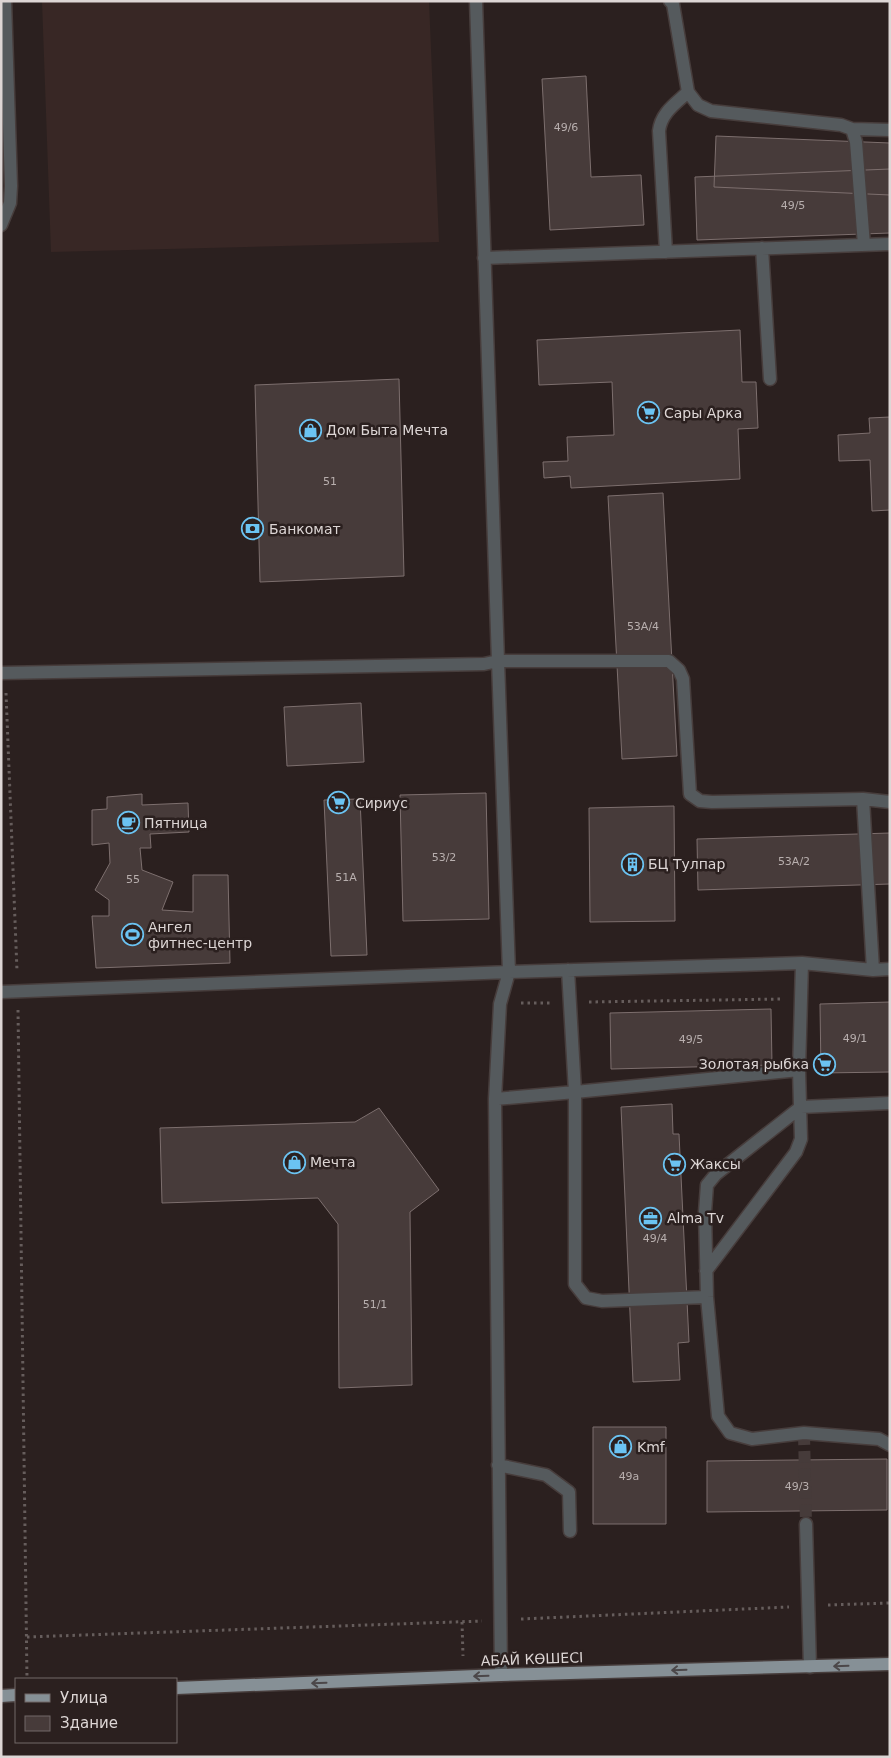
<svg xmlns="http://www.w3.org/2000/svg" width="891" height="1758" font-family="'DejaVu Sans',sans-serif">
<rect width="100%" height="100%" fill="#2b201f"/>
<path fill="#382725" d="M42 1H429L439 242 51 252Z"/>
<path fill="#473b3a" stroke="#7d6f6e" d="M586 76 591 177 641 175 644 225 550 230 542 79Z
M716 136 890 143V195L714 187Z
M890 169V233L697 240 695 177Z
M740 330 742 382H756L758 428 738 429 740 479 571 488 570 476 544 478 543 462 568 461 567 437 614 435 612 382 539 385 537 340Z
M399 379 404 576 260 582 255 385Z
M890 417V510L872 511 870 460 839 461 838 435 870 433 869 418Z
M663 493 677 756 622 759 608 496Z
M361 703 364 762 287 766 284 707Z
M486 793 489 919 403 921 400 795Z
M142 794V805L188 803 189 832 150 834 151 848H140L142 870 173 882 162 910 193 912V875H228L230 963 96 968 92 916H109V900L95 890 110 863 109 843 92 845V810L107 809V797Z
M360 799 367 955 331 956 324 800Z
M674 806 675 921 590 922 589 808Z
M890 833V884L698 890 697 839Z
M890 1002V1072L821 1073 820 1004Z
M771 1009 772 1065 611 1069 610 1013Z
M672 1104 673 1134H679L689 1342 678 1343 680 1380 633 1382 621 1107Z
M379 1108 439 1190 410 1212 412 1385 339 1388 338 1224 318 1198 162 1203 160 1128 355 1122Z
M593 1427H666V1524H593Z
M887 1459V1510L707 1512V1461Z"/>
<g fill="none" stroke-linecap="round" stroke-linejoin="round">
<path stroke="#463b3a" stroke-width="12" stroke-dasharray="12 6" stroke-linecap="butt" d="M804 1433 806 1524"/>
<defs>
<path id="minor" d="M670 1 673 4 688 92 698 105 711 111 841 125 852 129 856 142 864 245
M852 129 890 130
M1 225 10 203 11 186 5 1
M762 248 770 379
M666 252 659 131C661 113 675 104 688 92
M484 258 890 244
M1 673 484 664 498 661 476 1
M863 799 890 802
M1 992 509 972 802 963 873 970 890 969
M495 1099 575 1092 568 970
M890 1103 801 1107 716 1174 707 1185 705 1212 707 1297 718 1416 730 1433 752 1439 804 1433 879 1439 890 1445
M706 1271 796 1152 801 1139 799 1070 802 963
M707 1297 602 1301 586 1298 575 1284V1092L799 1070
M498 1465 546 1475 569 1492 570 1531
M806 1524 810 1667
M501 1675 495 1099 500 1004 509 972 498 661H669L679 670 683 679 690 794 700 801 712 802 863 799 873 970"/>
<path id="major" d="M176 1688 501 1675 890 1664
M1 1696 16 1695"/>
</defs>
<use href="#minor" stroke="#473d3c" stroke-width="15"/>
<use href="#major" stroke="#473d3c" stroke-width="15"/>
<path stroke="#665d5c" stroke-width="3" stroke-dasharray="2.5 4" stroke-linecap="butt" d="M6 693 17 971
M589 1002 782 999
M521 1003H550
M18 1010 27 1679
M828 1605 890 1603
M521 1619 789 1607
M462 1622 463 1656
M27 1637 482 1621"/>
<use href="#minor" stroke="#555a5d" stroke-width="12"/>
<use href="#major" stroke="#869096" stroke-width="12"/>
</g>
<defs><path id="oneway-shaft" d="M-6 0H5M1.5-3L5.5 0L1.5 3" fill="none" stroke-width="1.6" stroke-linecap="round" stroke-linejoin="round" transform="scale(1.25)"/></defs>
<g stroke="#4b4749">
<use href="#oneway-shaft" transform="translate(841 1666) rotate(178)"/>
<use href="#oneway-shaft" transform="translate(679 1670) rotate(178)"/>
<use href="#oneway-shaft" transform="translate(481 1676) rotate(178)"/>
<use href="#oneway-shaft" transform="translate(319 1683) rotate(178)"/>
</g>
<defs>
<symbol id="supermarket-ring" viewBox="-11 -11 22 22"><circle r="9.5" fill="#2b201f" stroke="#6bc3f2" stroke-width="1.5"/><path d="M-6-5.5h2.5l.6 2H6L4.5 2H-2.5L-4.4-4H-6ZM-1.5 3.2a1.3 1.3 0 1 0 .1 0ZM3 3.2a1.3 1.3 0 1 0 .1 0Z" fill="#6bc3f2"/></symbol>
<symbol id="shop-ring" viewBox="-11 -11 22 22"><circle r="9.5" fill="#2b201f" stroke="#6bc3f2" stroke-width="1.5"/><path d="M-5-2.5h2.3a2.7 3.5 0 0 1 5.4 0H5L5.5 6h-11ZM-1.5-2.5h3a1.5 2.3 0 0 0-3 0Z" fill="#6bc3f2"/></symbol>
<symbol id="bank-ring" viewBox="-11 -11 22 22"><circle r="9.5" fill="#2b201f" stroke="#6bc3f2" stroke-width="1.5"/><path d="M-6-4H6V4H-6ZM0-2.3a2.3 2.3 0 1 0 0 4.6a2.3 2.3 0 1 0 0-4.6Z" fill="#6bc3f2"/></symbol>
<symbol id="cafe-ring" viewBox="-11 -11 22 22"><circle r="9.5" fill="#2b201f" stroke="#6bc3f2" stroke-width="1.5"/><path d="M-5.5-4.5H6V0H3Q3 3.5 0 3.5H-2.5Q-5.5 3.5-5.5 0ZM3-3.2v2h1.7v-2ZM-6 4.5H4V6H-6Z" fill="#6bc3f2"/></symbol>
<symbol id="building-ring" viewBox="-11 -11 22 22"><circle r="9.5" fill="#2b201f" stroke="#6bc3f2" stroke-width="1.5"/><path d="M-4-6H4V6H1V3H-1V6H-4ZM-2.5-4.3h1.7v1.8h-1.7ZM.8-4.3h1.7v1.8H.8ZM-2.5-1h1.7V.8h-1.7ZM.8-1h1.7V.8H.8Z" fill="#6bc3f2"/></symbol>
<symbol id="stadium-ring" viewBox="-11 -11 22 22"><circle r="9.5" fill="#2b201f" stroke="#6bc3f2" stroke-width="1.5"/><path d="M0-5a6.5 5 0 1 0 0 10a6.5 5 0 1 0 0-10ZM-3.5-1.8h7v3.6h-7Z" fill="#6bc3f2"/></symbol>
<symbol id="office-ring" viewBox="-11 -11 22 22"><circle r="9.5" fill="#2b201f" stroke="#6bc3f2" stroke-width="1.5"/><path d="M-6-3h4V-5.5h4V-3h4V5H-6ZM-1-4.5V-3h2v-1.5ZM-6 0V1H6V0Z" fill="#6bc3f2"/></symbol>
</defs>
<g fill-rule="evenodd">
<use href="#supermarket-ring" x="636" y="400" width="25" height="25"/>
<use href="#shop-ring" x="298" y="418" width="25" height="25"/>
<use href="#bank-ring" x="240" y="516" width="25" height="25"/>
<use href="#supermarket-ring" x="326" y="790" width="25" height="25"/>
<use href="#cafe-ring" x="116" y="810" width="25" height="25"/>
<use href="#building-ring" x="620" y="852" width="25" height="25"/>
<use href="#stadium-ring" x="120" y="922" width="25" height="25"/>
<use href="#supermarket-ring" x="812" y="1052" width="25" height="25"/>
<use href="#shop-ring" x="282" y="1150" width="25" height="25"/>
<use href="#supermarket-ring" x="662" y="1152" width="25" height="25"/>
<use href="#office-ring" x="638" y="1206" width="25" height="25"/>
<use href="#shop-ring" x="608" y="1434" width="25" height="25"/>
</g>
<g text-anchor="middle" dominant-baseline="central" stroke-width="5" stroke-linejoin="round" paint-order="stroke">
<g font-size="11" fill="#b8afae">
<text x="566" y="127">49/6</text>
<text x="793" y="205">49/5</text>
<text x="330" y="481">51</text>
<text x="643" y="626">53А/4</text>
<text x="444" y="857">53/2</text>
<text x="794" y="861">53А/2</text>
<text x="346" y="877">51А</text>
<text x="133" y="879">55</text>
<text x="855" y="1038">49/1</text>
<text x="691" y="1039">49/5</text>
<text x="655" y="1238">49/4</text>
<text x="375" y="1304">51/1</text>
<text x="629" y="1476">49а</text>
<text x="797" y="1486">49/3</text>
</g>
<g font-size="14" fill="#ddd6d5" stroke="#2b201f" text-anchor="start">
<text x="664" y="413">Сары Арка</text>
<text x="326" y="430">Дом Быта Мечта</text>
<text x="269" y="529">Банкомат</text>
<text x="355" y="803">Сириус</text>
<text x="144" y="823">Пятница</text>
<text x="648" y="864">БЦ Тулпар</text>
<text x="148" y="927">Ангел<tspan x="148" dy="16">фитнес-центр</tspan></text>
<text x="809" y="1064" text-anchor="end">Золотая рыбка</text>
<text x="310" y="1162">Мечта</text>
<text x="690" y="1164">Жаксы</text>
<text x="667" y="1218">Alma Tv</text>
<text x="637" y="1447">Kmf</text>
</g>
<g font-size="14" fill="#ddd6d5" stroke="#2b201f">
<text transform="translate(532 1659) rotate(-2)">АБАЙ КӨШЕСІ</text>
</g>
</g>
<rect width="891" height="1758" fill="none" stroke="#ddd6d5" stroke-width="5"/>
<rect x="15" y="1678" width="162" height="65" fill="#2b201f" stroke="#726968"/>
<rect x="25" y="1694" width="25" height="8" fill="#869096" stroke="#726968"/>
<text x="60" y="1703" font-size="15" fill="#ddd6d5">Улица</text>
<rect x="25" y="1716" width="25" height="15" fill="#473b3a" stroke="#726968"/>
<text x="60" y="1728" font-size="15" fill="#ddd6d5">Здание</text>
</svg>
